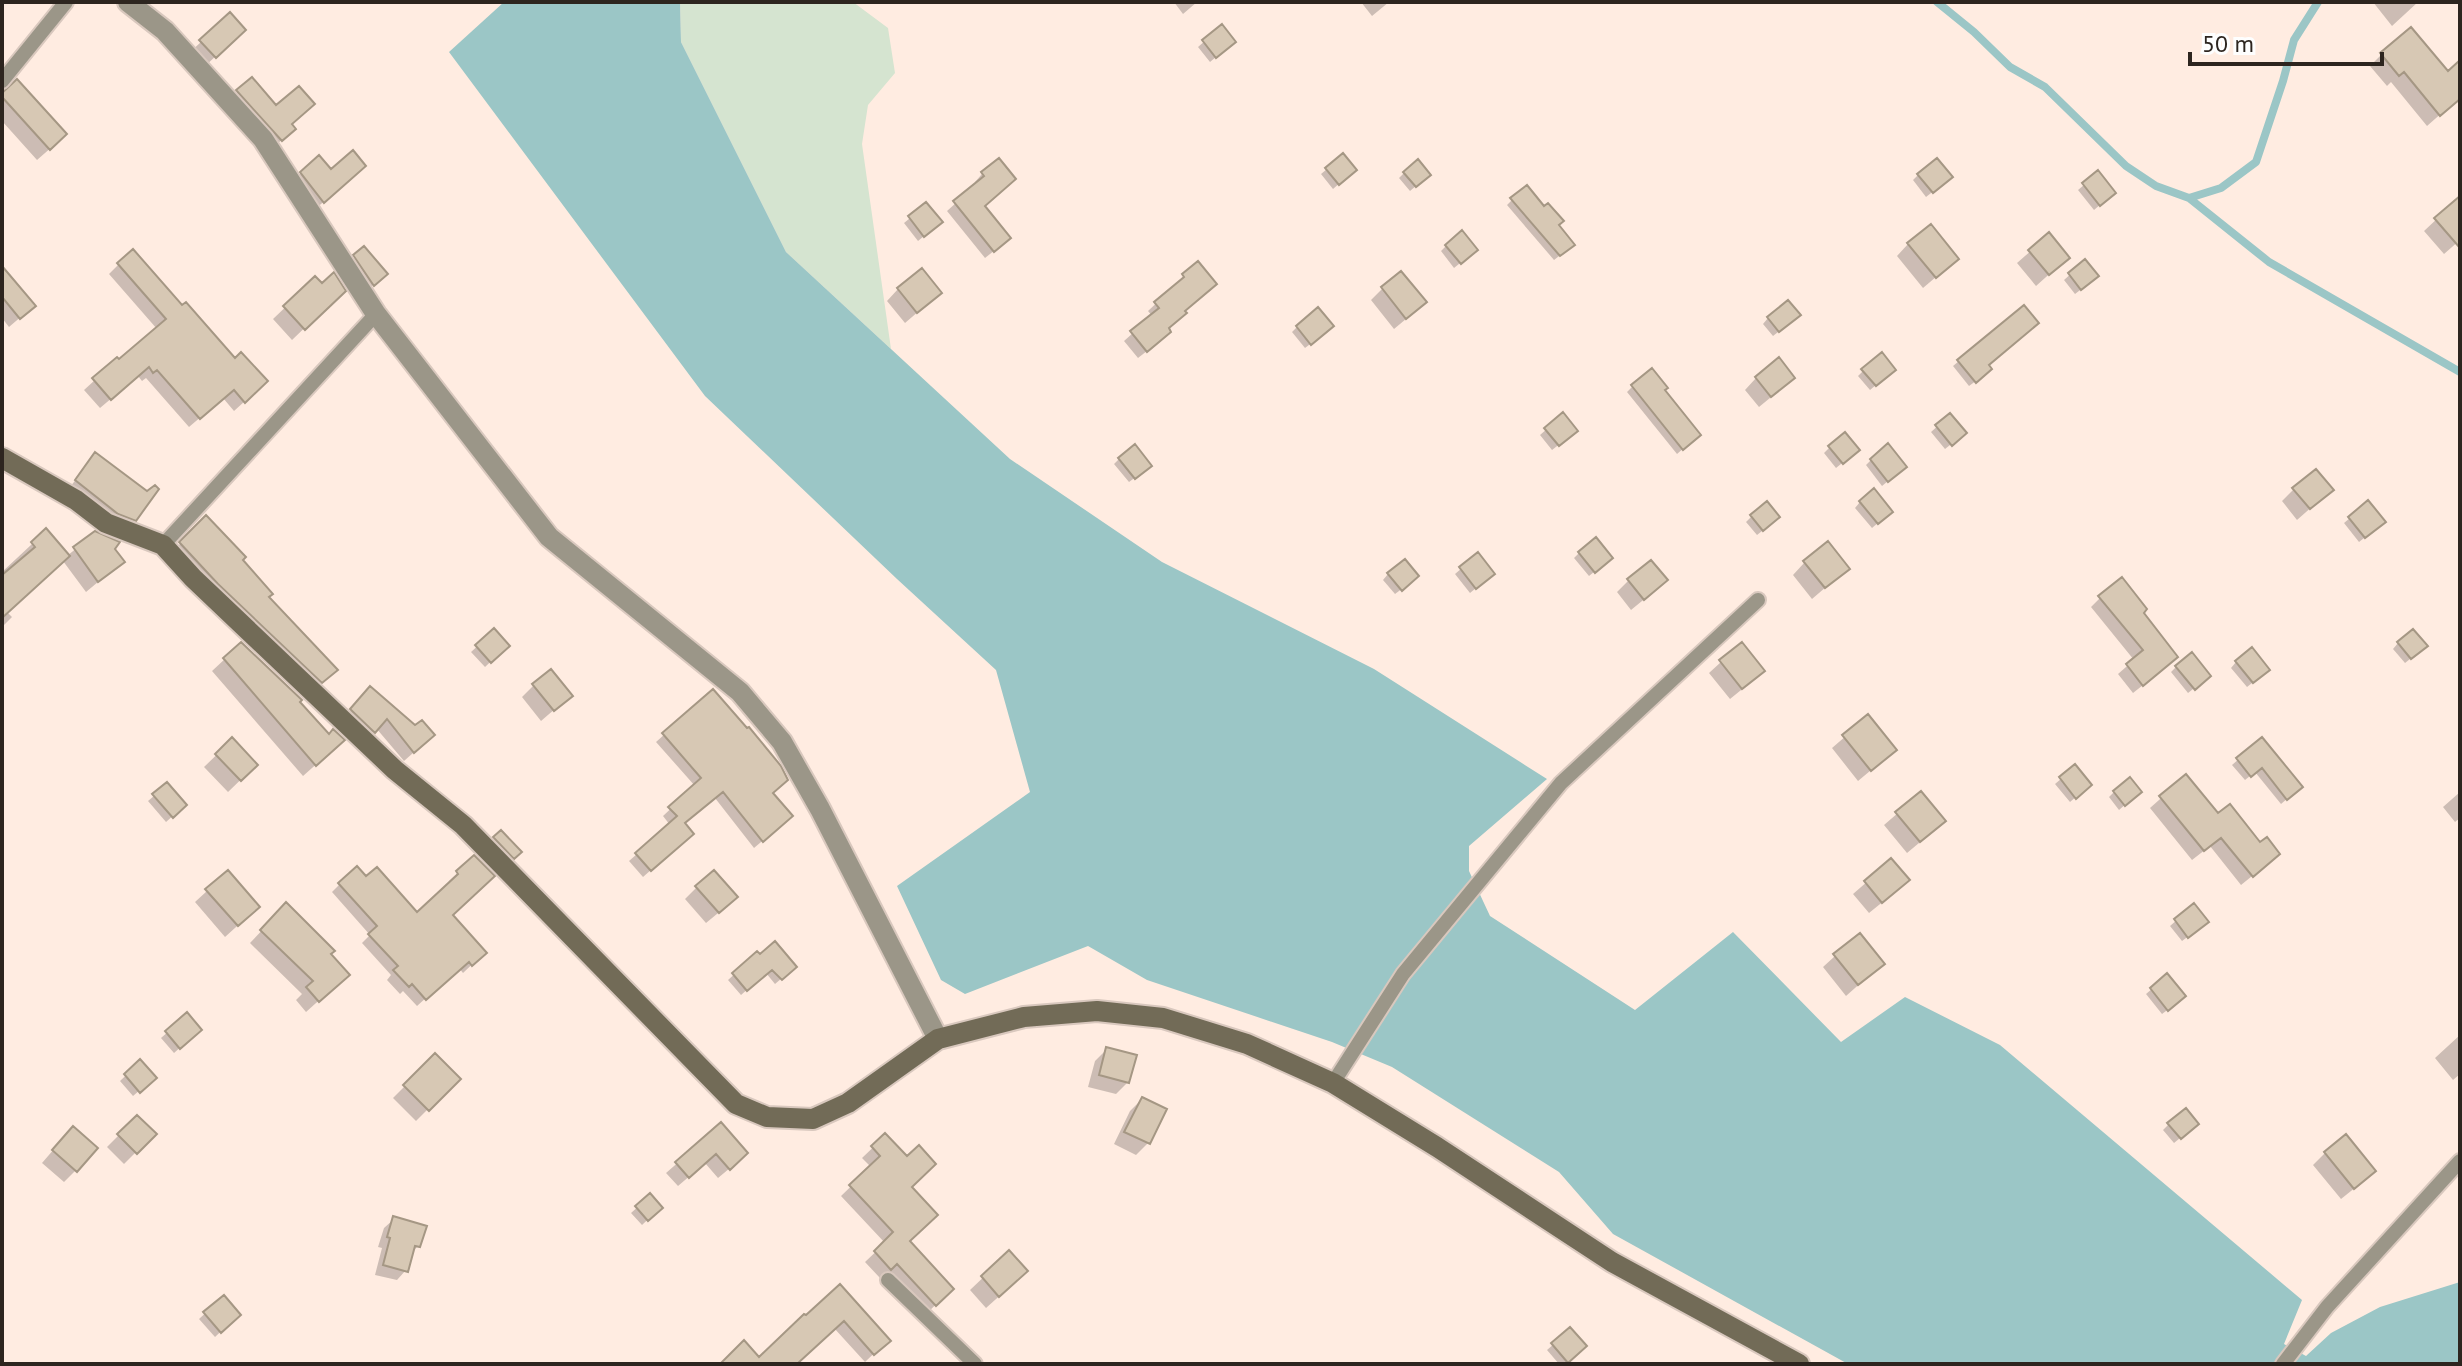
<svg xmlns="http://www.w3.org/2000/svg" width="2462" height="1366" font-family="'PT Sans',sans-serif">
<rect width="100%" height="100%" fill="#ffece1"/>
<path fill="#d5e4d0" d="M680 2H853L888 28 895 73 868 105 862 144 891 349 786 252 681 42Z"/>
<path fill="#9bc6c6" d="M504 2H680L681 42 786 252 1010 459 1162 562 1374 669 1547 779 1469 846V871L1490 916 1635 1010 1733 932 1841 1042 1905 997 2000 1045 2302 1300 2284 1344 2306 1356 2331 1333 2380 1307 2460 1282V1364H1848L1613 1234 1559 1172 1392 1067 1332 1042 1147 980 1088 946 965 994 941 980 897 886 1030 792 996 670 897 579 705 396 449 52Z"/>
<path fill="#0003" d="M1174 2H1197L1183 14Z
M1361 2H1389L1372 16Z
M2373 2H2418L2392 26Z
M1221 27 1228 47 1210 62 1198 47Z
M232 41 203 68 189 53 201 42Z
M2381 55 2460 80V97L2427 126 2391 82 2387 86 2370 66Z
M238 92 276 108 290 124 284 138 271 149 228 101Z
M2 96 53 146 37 160 2 121Z
M999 161 983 207 1000 246 985 258 947 211 977 184 975 182 982 174Z
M1327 169 1349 175 1333 189 1321 174Z
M331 172 353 176 313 211 291 183 301 173Z
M1404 173 1423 180 1410 191 1399 178Z
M1918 175 1945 182 1926 197 1913 180Z
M2084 185 2108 198 2094 210 2078 190Z
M1512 200 1557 225 1567 250 1554 260 1507 205Z
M2455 202 2460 208V240L2444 254 2424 231Z
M926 205 935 227 918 241 904 223Z
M2049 235 2055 269 2036 286 2017 263Z
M1908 244 1957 259 1923 288 1897 256Z
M1446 246 1470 255 1454 268 1441 251Z
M355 257 385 274 361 296 343 268Z
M2085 261 2092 281 2075 294 2064 280Z
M119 264 256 391 234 411 223 398 189 427 146 378 142 381 138 376 100 408 84 390 117 360 119 362 157 329 109 274Z
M1198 264 1183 312 1167 329 1161 340 1138 358 1124 341 1152 316 1148 311Z
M2 275 23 315 9 327 2 318Z
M315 279 321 286 343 291 292 340 273 319Z
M898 289 940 293 905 323 887 301Z
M1382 289 1412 314 1394 329 1371 300Z
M1768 318 1793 320 1773 336 1763 324Z
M1297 327 1326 332 1305 348 1292 332Z
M1959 361 1986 366 1984 375 1969 386 1953 366Z
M1863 371 1888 375 1870 390 1858 376Z
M1756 378 1781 389 1759 407 1745 390Z
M1633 386 1662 391 1693 440 1677 454 1627 392Z
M1563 415 1570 436 1552 450 1540 435Z
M1950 415 1959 438 1945 449 1931 432Z
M1829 448 1852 455 1836 468 1824 453Z
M96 455 134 519 122 531 65 493Z
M1119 459 1144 471 1129 482 1114 464Z
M1871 460 1899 472 1882 486 1866 465Z
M2294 489 2331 490 2297 520 2282 501Z
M1860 502 1885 517 1872 528 1855 508Z
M1752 516 1772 523 1757 535 1746 522Z
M206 518 240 560 324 682 310 693 169 555Z
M2350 518 2378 527 2359 542 2344 523Z
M46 531 67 556 95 533 112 549 122 562 86 592 63 561 7 612 12 617 2 627V587L9 581 2 572Z
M1579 553 1605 563 1589 576 1574 558Z
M1477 555 1487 579 1470 593 1455 574Z
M1804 563 1847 569 1812 599 1793 575Z
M1388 574 1411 582 1395 594 1383 580Z
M1628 581 1653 592 1631 610 1617 592Z
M2100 598 2167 666 2133 693 2118 674 2134 660 2091 607Z
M494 631 507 646 485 667 471 652Z
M2398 643 2420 651 2405 663 2393 649Z
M241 644 298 702 330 752 303 776 212 671Z
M1721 662 1751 682 1730 699 1709 673Z
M2236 662 2262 675 2247 687 2231 668Z
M2176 667 2203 681 2188 693 2171 672Z
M534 685 570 696 541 721 522 697Z
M713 691 771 794 783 823 754 848 715 798 683 824 684 841 643 877 629 861 670 825 663 816 695 786 656 742Z
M361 699 422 745 404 761 376 728 364 741 342 720Z
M1868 717 1882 761 1858 781 1832 748Z
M2262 739 2295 792 2281 804 2255 772 2245 780 2232 765Z
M232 740 256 765 228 792 204 767Z
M2075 767 2084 790 2070 802 2055 784Z
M2186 776 2218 816 2260 845 2267 864 2241 885 2210 846 2192 860 2150 808Z
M167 785 185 805 166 822 148 801Z
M2114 792 2134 797 2119 810 2109 797Z
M2460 792V818L2455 822 2443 807Z
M1920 794 1931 833 1907 853 1884 825Z
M501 833 519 852 508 863 490 844Z
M474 858 451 915 484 953 463 973 459 968 417 1006 403 991 400 994 387 980 391 975 362 943 370 935 332 892 340 884 366 879 417 914 451 883 449 881Z
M1891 861 1895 892 1869 913 1853 894Z
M697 887 723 909 706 923 685 899Z
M207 891 246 918 225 937 195 902Z
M286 905 329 954 335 986 306 1012 296 1000 302 994 250 943Z
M2193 906 2201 927 2182 941 2170 926Z
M757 954 795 967 775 984 766 973 741 995 728 980Z
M1835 956 1882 964 1846 996 1823 967Z
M2167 976 2178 1002 2162 1014 2146 994Z
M187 1015 194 1035 174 1053 161 1038Z
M2460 1035V1074L2453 1080 2435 1058Z
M1107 1049 1128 1082 1116 1094 1088 1087 1095 1061Z
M435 1056 458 1079 416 1121 393 1098Z
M140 1062 154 1078 133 1096 120 1081Z
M1142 1099 1164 1110 1148 1143 1136 1155 1114 1144 1130 1111Z
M137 1117 154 1134 124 1164 107 1147Z
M2169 1124 2191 1129 2174 1143 2163 1130Z
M721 1125 736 1163 718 1178 705 1163 678 1186 666 1173Z
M885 1136 909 1187 907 1241 952 1289 925 1315 885 1273 880 1278 865 1262 885 1243 841 1196 871 1167 862 1158Z
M61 1141 76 1170 64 1182 42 1163Z
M2325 1153 2361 1183 2341 1199 2313 1165Z
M650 1196 660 1208 642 1225 631 1213Z
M394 1219 418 1246 411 1253 406 1270 397 1280 375 1275 382 1248 378 1247 384 1228Z
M1009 1253 1014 1283 986 1308 970 1290Z
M840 1287 888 1340 865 1362 834 1328Z
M223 1297 233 1320 215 1337 199 1319Z
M1570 1330 1584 1346 1564 1364H1559L1547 1350Z"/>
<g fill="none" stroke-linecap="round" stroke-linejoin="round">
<path stroke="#9bc6c6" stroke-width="8" d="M1937 2 1974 32 2010 67 2045 87 2126 166 2156 186 2189 198 2221 188 2256 162 2283 81 2294 40 2318 2
M2189 198 2269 262 2460 372"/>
</g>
<path fill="#d7c8b4" stroke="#a59784" stroke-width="2" d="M230 12 246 30 216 58 199 40Z
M1222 24 1236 42 1216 58 1202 40Z
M2411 27 2448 71 2460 60V99L2440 116 2404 72 2399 76 2380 53Z
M252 77 276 105 299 86 315 104 292 124 296 129 282 141 236 90Z
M17 79 67 134 50 150 2 97V93Z
M353 150 366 166 324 203 300 172 319 155 331 169Z
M1343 153 1357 170 1339 185 1325 168Z
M999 158 1016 179 985 206 1011 238 994 252 953 201 984 176 981 172Z
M1937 158 1953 177 1933 193 1917 174Z
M1418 159 1431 175 1416 187 1403 172Z
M2098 170 2116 193 2100 206 2082 183Z
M1527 185 1544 206 1548 203 1564 221 1559 225 1575 245 1560 256 1510 198Z
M2460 196V248L2434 218Z
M926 202 943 222 924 237 908 216Z
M1931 224 1959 259 1936 278 1907 243Z
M1462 230 1478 250 1461 264 1445 245Z
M2049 232 2070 258 2049 275 2028 250Z
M364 246 388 274 374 286 353 255Z
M133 249 182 305 186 302 235 358 241 352 268 381 245 403 234 390 200 419 157 370 153 373 149 367 111 400 92 378 117 357 119 359 166 319 117 263Z
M2085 259 2099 276 2081 290 2068 273Z
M1198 261 1217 284 1185 311 1187 313 1169 328 1171 332 1147 352 1130 331 1159 308 1154 302 1184 277 1182 274Z
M2 266 36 306 20 319 2 297Z
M922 268 942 293 917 313 897 288Z
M1401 271 1427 302 1406 319 1381 287Z
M334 272 346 291 305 330 283 306 315 276 322 283Z
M1788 300 1801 315 1779 332 1767 317Z
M2024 305 2039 323 1989 365 1992 369 1976 383 1957 360Z
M1318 307 1334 326 1311 345 1296 326Z
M1882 352 1896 370 1876 386 1861 369Z
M1779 357 1795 378 1771 397 1755 377Z
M1652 368 1668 388 1665 390 1701 435 1683 450 1631 385Z
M1563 412 1578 431 1559 446 1544 428Z
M1950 413 1967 433 1952 446 1935 425Z
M1845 432 1860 450 1843 464 1828 446Z
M1888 443 1907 467 1888 482 1870 459Z
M1135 444 1152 466 1135 479 1118 458Z
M95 452 147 491 155 485 159 489 136 521 118 514 75 480Z
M2316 469 2334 490 2310 509 2292 488Z
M1874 488 1893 512 1878 524 1859 501Z
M2368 500 2386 522 2365 538 2348 517Z
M1767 501 1780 517 1763 531 1750 515Z
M206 515 246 557 243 560 273 594 269 597 338 670 322 683 218 584 179 542Z
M46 528 70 556 2 618V575L35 547 31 542Z
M95 531 120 542 115 549 125 562 98 582 73 547Z
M1596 537 1613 558 1595 573 1578 552Z
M1828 541 1850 569 1825 588 1803 561Z
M1478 552 1495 574 1476 589 1459 567Z
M1405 559 1419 576 1402 591 1387 573Z
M1651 560 1668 580 1644 600 1627 579Z
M2122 577 2147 609 2144 613 2178 657 2143 686 2126 664 2143 650 2098 596Z
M494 628 510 646 491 663 475 645Z
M2413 629 2428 646 2411 659 2397 642Z
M241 642 302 700 300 702 329 734 333 729 345 740 316 766 223 658Z
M1742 642 1765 671 1742 689 1719 660Z
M2252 647 2270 670 2253 683 2235 661Z
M2192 652 2211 676 2195 690 2175 666Z
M551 669 573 696 554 711 532 684Z
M370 686 415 725 422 720 435 735 414 753 387 719 375 733 350 709Z
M713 689 747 728 749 727 781 766 788 780 773 793 793 816 763 842 723 792 685 823 694 834 651 871 635 853 677 816 668 807 701 778 662 733Z
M1868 714 1897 750 1871 771 1842 735Z
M232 737 258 765 241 781 215 754Z
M2262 737 2303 787 2287 800 2262 768 2251 777 2236 758Z
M2075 764 2092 785 2076 799 2059 777Z
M2186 774 2218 813 2230 804 2260 842 2267 837 2280 854 2253 877 2221 838 2204 851 2159 796Z
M2130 777 2142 792 2125 806 2113 791Z
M167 782 187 805 173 818 152 794Z
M1921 791 1946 821 1920 842 1895 812Z
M501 830 522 852 514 859 493 837Z
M474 855 495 876 453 915 487 953 472 966 469 962 426 1000 412 984 409 987 393 970 398 966 368 934 377 926 338 883 357 866 366 876 377 867 417 912 458 874 456 871Z
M1891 858 1910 880 1882 903 1864 881Z
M228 870 260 907 238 926 205 889Z
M714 870 738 897 719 913 695 886Z
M286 902 335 951 331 954 350 975 319 1002 306 987 313 981 260 930Z
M2194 903 2209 922 2188 938 2174 919Z
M1860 933 1885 964 1858 985 1833 954Z
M775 941 797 967 782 980 772 970 747 991 732 973 757 951 760 954Z
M2167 973 2186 996 2168 1011 2150 988Z
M187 1012 202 1030 180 1049 165 1031Z
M1106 1047 1137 1055 1129 1083 1099 1075Z
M435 1053 461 1079 429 1111 403 1085Z
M140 1059 157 1078 140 1093 124 1074Z
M1142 1097 1167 1109 1150 1144 1124 1132Z
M2186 1108 2199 1124 2181 1139 2167 1123Z
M137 1115 157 1134 137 1154 117 1134Z
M721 1122 748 1153 730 1170 716 1154 689 1178 675 1162Z
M73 1126 98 1148 77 1172 52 1150Z
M885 1133 907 1156 919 1145 936 1164 912 1187 938 1215 910 1241 954 1289 936 1306 897 1264 891 1270 874 1251 893 1232 849 1185 880 1156 871 1146Z
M2346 1134 2376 1171 2354 1189 2324 1152Z
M650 1193 663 1208 648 1221 635 1206Z
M393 1216 427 1226 420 1247 415 1246 408 1272 383 1265 390 1238 387 1237Z
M1009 1250 1028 1271 999 1297 981 1276Z
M840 1284 891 1341 874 1355 844 1321 797 1364H720L744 1340 759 1357 804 1314 806 1315Z
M224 1295 241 1315 221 1333 203 1312Z
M1570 1327 1587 1346 1568 1363 1551 1343Z"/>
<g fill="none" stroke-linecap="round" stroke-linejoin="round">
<defs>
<path id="lane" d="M2 81 66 2
M163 545 376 314
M1333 1083 1403 974 1561 783 1758 600
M888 1280 975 1364
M2283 1364 2327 1307 2460 1161"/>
<path id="street" d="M128 2 165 31 263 139 376 314 549 537 740 692 782 742 820 809 938 1039"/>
<path id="secondary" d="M2 458 76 500 106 523 163 545 193 578 395 770 463 825 736 1104 767 1117 813 1119 848 1103 938 1039 1024 1017 1097 1011 1163 1018 1247 1044 1333 1083 1437 1147 1612 1262 1799 1364"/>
</defs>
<use href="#lane" stroke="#d9c8be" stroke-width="18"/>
<use href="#street" stroke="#d9c8be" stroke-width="24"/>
<use href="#secondary" stroke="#d9c8be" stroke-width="24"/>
<use href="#lane" stroke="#9b9688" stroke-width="14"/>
<use href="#street" stroke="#9b9688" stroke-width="20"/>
<use href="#secondary" stroke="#726b57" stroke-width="20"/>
</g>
<rect width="2462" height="1366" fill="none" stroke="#2d251f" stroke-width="8"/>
<path d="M2190 52v12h192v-12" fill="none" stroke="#2d251f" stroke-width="4"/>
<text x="2202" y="52" font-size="24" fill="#2d251f" stroke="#fefefe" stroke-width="6" paint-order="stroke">50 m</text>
</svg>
